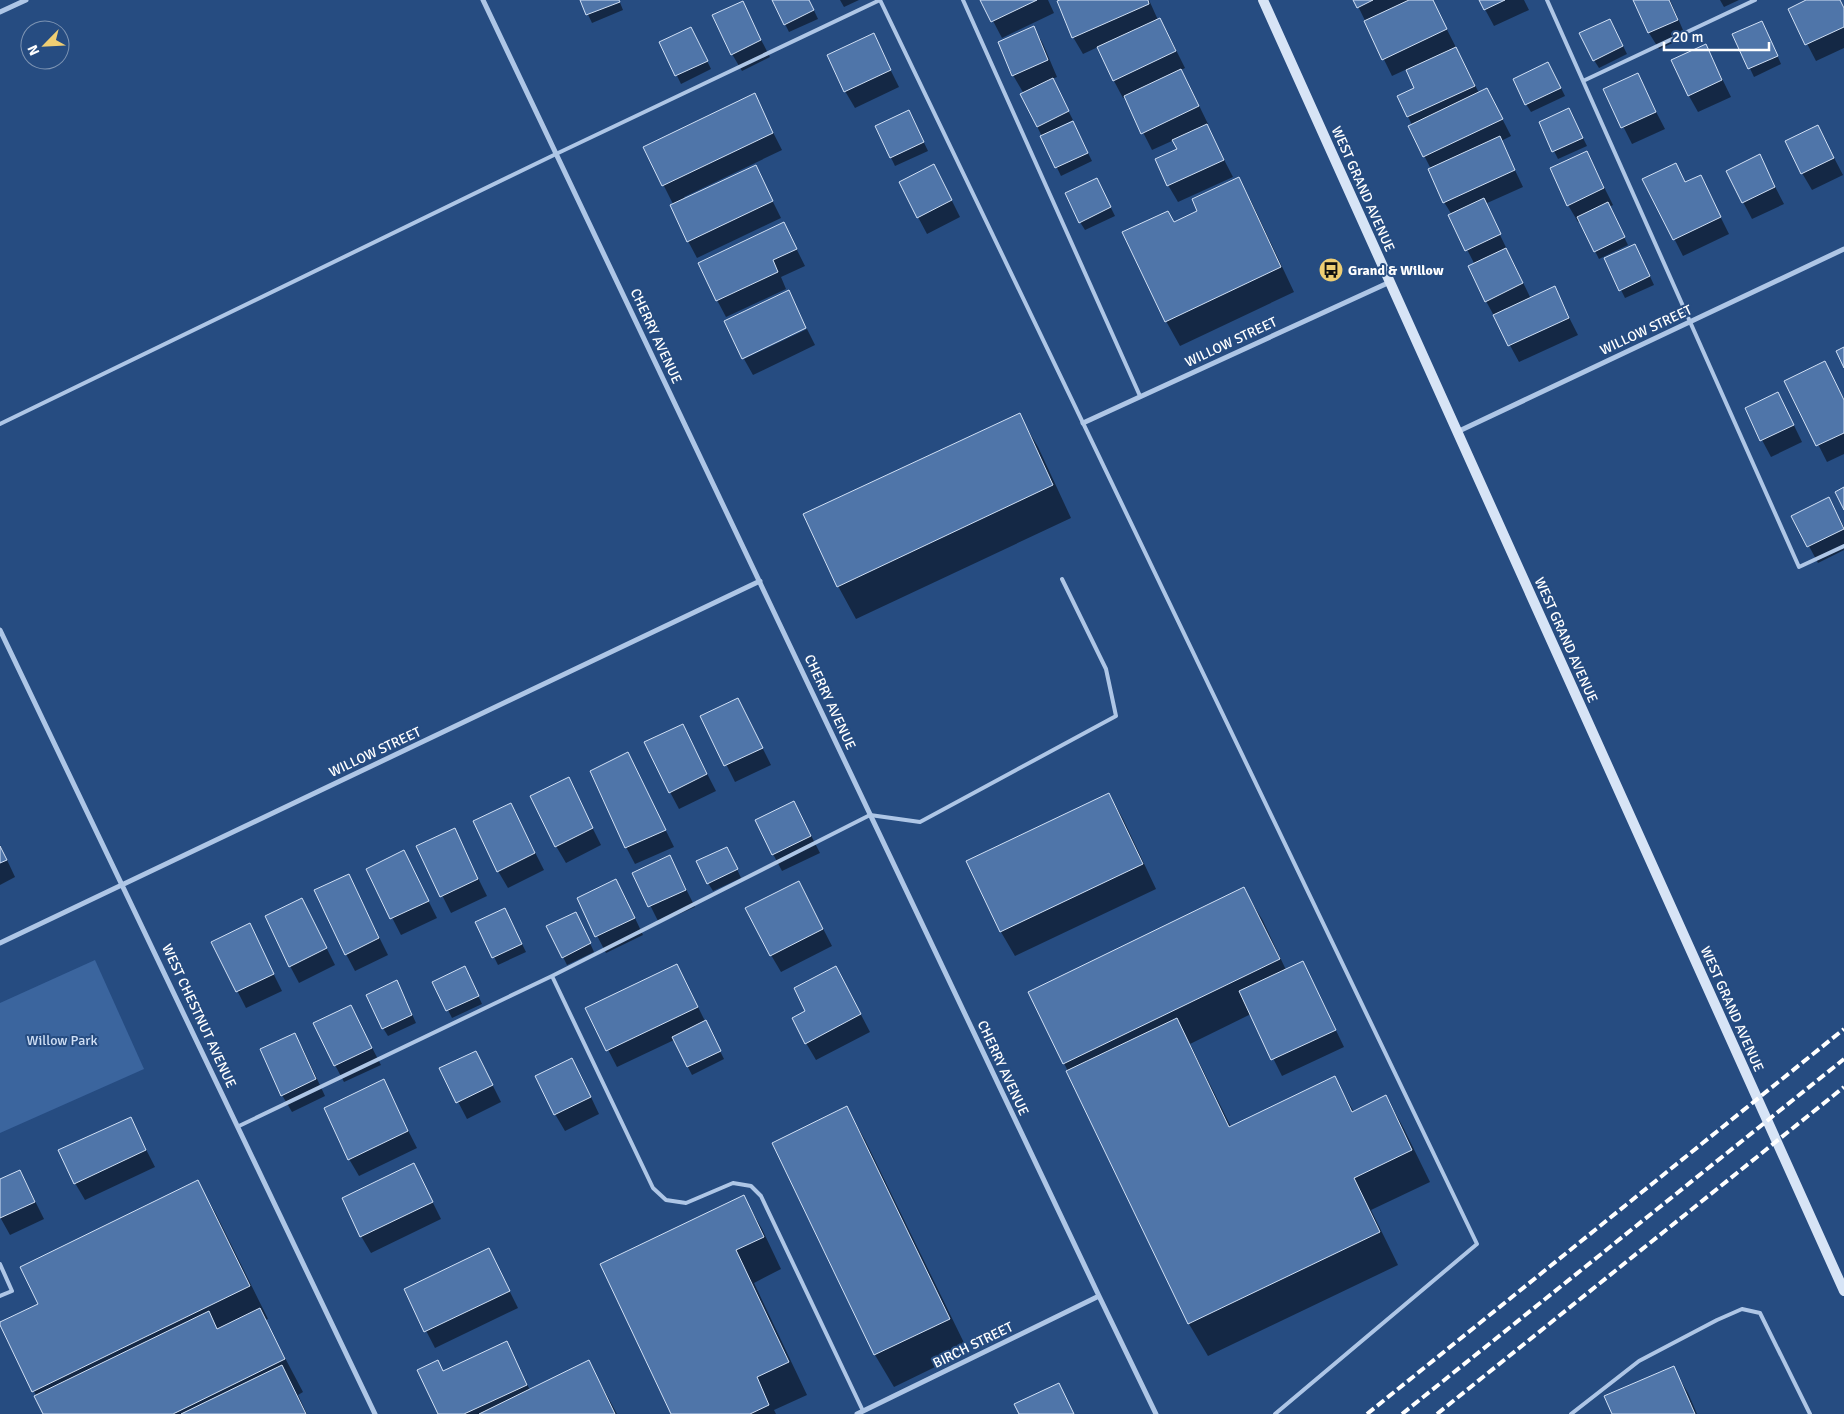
<svg xmlns="http://www.w3.org/2000/svg" width="1844" height="1414" font-family="Signika,sans-serif">
<rect width="100%" height="100%" fill="#264c81"/>
<path fill="#3b659e" d="M95 960 144 1069 0 1133V1003Z"/>
<path fill="#0007" d="M581 0H619L623 10 592 23Z
M773 0H809L818 19 789 32Z
M840 0H859L844 7Z
M982 0H1048L1054 13 1002 38Z
M1063 0H1149L1158 20H1160L1169 36 1185 68 1181 70 1190 87 1208 124 1206 125 1233 177 1178 202 1168 185 1178 150 1174 140 1152 150 1125 97 1123 98 1114 81 1098 47 1083 54 1073 37Z
M1355 0H1432L1479 93 1487 89 1511 136 1501 141 1523 187 1485 204 1531 299 1554 288 1578 335 1519 362 1486 301 1475 265 1450 216 1452 215 1444 202 1431 169 1409 126 1412 125 1399 97 1416 89 1407 69 1392 76Z
M1480 0H1524L1529 10 1494 26Z
M1635 0H1670L1686 37 1659 49 1649 33Z
M1720 0H1739L1724 7Z
M1809 0H1840L1844 7V48L1816 61 1789 9Z
M742 3 770 57 742 71 732 54Z
M1034 28 1043 44 1057 77 1052 79 1073 120 1061 126 1062 128 1073 123 1092 161 1061 176 1022 95 1024 94 1013 75Z
M1614 28 1627 54 1599 68 1594 60Z
M1766 30 1781 64 1754 77 1734 35Z
M873 35 899 87 855 108 845 91Z
M695 36 711 69 681 84 661 43Z
M1706 46 1731 97 1698 112 1689 96Z
M1553 72 1565 96 1531 112 1526 104Z
M1637 75 1665 129 1632 144 1605 90Z
M754 95 782 150 684 197 685 199 755 166 781 218 697 258 688 241 673 204 645 148Z
M1573 118 1587 146 1558 159 1540 123Z
M913 120 928 151 895 166 876 127Z
M1818 127 1843 175 1812 190 1802 173Z
M1587 153 1613 205 1609 207 1628 245 1599 259 1580 221 1578 222 1568 205Z
M1759 156 1784 204 1752 219 1743 202Z
M1675 165 1686 183 1700 176 1729 234 1683 256 1644 179Z
M1238 179 1252 203 1294 292 1180 346 1166 321 1174 224 1199 212Z
M943 183 960 217 927 234 918 217Z
M1101 188 1115 216 1085 230 1080 222Z
M784 224 805 266 781 277 786 289 726 317 717 300Z
M1639 253 1654 285 1625 298 1621 290Z
M807 329 815 345 753 375 744 359Z
M1825 363 1844 399V454L1827 462 1786 381Z
M1787 411 1802 442 1771 457 1762 440Z
M1019 415 1038 447 1071 518 856 619 838 586Z
M1829 499 1844 527V550L1818 563 1793 516Z
M738 699 771 765 735 782 702 716Z
M682 725 716 791 679 809 670 792Z
M628 754 674 847 635 864 626 847Z
M568 779 601 845 566 863 556 846Z
M1109 794 1123 819 1156 889 1015 956 1001 932 968 862Z
M794 802 820 853 782 871 773 854Z
M511 805 544 870 508 888 498 871Z
M454 830 487 896 451 913 418 847Z
M0 845 15 877 0 885Z
M404 852 437 918 401 935 367 869Z
M731 856 741 878 713 891 708 883Z
M670 857 695 907 659 923 634 873Z
M348 875 388 955 355 971 346 954Z
M799 882 832 946 781 972 771 955Z
M1244 889 1263 921 1286 970 1303 962 1344 1047 1282 1076 1251 1014 1190 1044 1231 1127 1334 1078 1354 1112 1386 1096 1404 1129 1430 1182 1371 1210 1398 1265 1208 1356 1189 1324 1064 1063Z
M625 897 643 935 606 953 578 899Z
M302 899 335 965 299 983 290 966Z
M509 918 526 952 498 965 477 923Z
M580 921 594 952 567 965 563 957Z
M249 925 282 991 246 1008 213 943Z
M677 965 724 1059 692 1075 674 1040 617 1067 587 1009Z
M469 975 482 1004 452 1018 434 982Z
M845 984 870 1032 816 1060 806 1043 807 1011Z
M401 990 416 1023 388 1036 383 1028Z
M351 1007 381 1065 344 1082 335 1065Z
M294 1034 304 1051 325 1096 292 1112 282 1095Z
M476 1052 501 1102 467 1119 441 1069Z
M581 1076 599 1114 565 1131 555 1114Z
M383 1081 417 1148 359 1176 349 1159Z
M847 1108 865 1140 968 1351 894 1387 875 1355 773 1144Z
M130 1118 155 1167 85 1200 75 1183Z
M414 1165 441 1219 371 1253 361 1236Z
M20 1171 44 1219 10 1235 0 1217V1180Z
M197 1182 216 1214 268 1319 265 1320 303 1392 298 1395 307 1414H45L1 1323 39 1304Z
M744 1197 762 1229 781 1269 754 1283 807 1395 774 1410 776 1414H672Z
M489 1250 518 1308 435 1348 405 1290Z
M506 1343 530 1390 589 1362 617 1414H439L443 1372Z
M1673 1368 1688 1393 1697 1414H1613Z"/>
<path fill="#4f75a9" stroke="#d1e0f5" d="M580 0H619L620 2 586 15Z
M772 0H809L814 10 784 25Z
M980 0H1037L991 22Z
M1060 0H1148L1149 4 1072 38 1057 1Z
M1353 0H1373L1357 8Z
M1409 0H1433L1447 29 1382 60 1364 21Z
M1479 0H1505L1484 10Z
M1633 0H1669L1678 20 1648 33Z
M1806 0H1840L1844 8V27L1805 45 1788 9Z
M743 1 761 40 731 55 712 15Z
M1160 18 1176 51 1113 81 1097 47Z
M1610 19 1623 46 1593 61 1579 33Z
M1762 21 1778 56 1748 69 1732 34Z
M1034 26 1048 60 1012 76 998 42Z
M691 27 708 61 675 76 659 42Z
M874 33 891 70 844 92 827 55Z
M1706 44 1722 80 1688 96 1671 60Z
M1456 47 1475 86 1407 117 1397 96 1414 88 1406 70Z
M1548 62 1561 88 1525 105 1513 79Z
M1181 69 1199 106 1141 134 1124 96Z
M1638 73 1656 112 1621 128 1603 89Z
M1053 78 1069 111 1037 127 1020 94Z
M1487 88 1503 119 1423 157 1408 126Z
M755 93 773 133 662 186 643 147Z
M1569 108 1583 138 1552 152 1539 122Z
M909 110 924 142 890 158 875 126Z
M1073 121 1088 153 1055 168 1040 136Z
M1207 124 1224 160 1167 186 1155 159 1177 149 1172 140Z
M1818 125 1834 158 1801 174 1785 141Z
M1500 136 1515 170 1443 203 1428 169Z
M1587 151 1604 188 1567 206 1550 168Z
M1760 154 1775 187 1742 203 1726 171Z
M1676 163 1685 182 1701 175 1721 217 1673 240 1642 179Z
M934 164 952 200 917 218 899 182Z
M756 165 773 201 687 242 670 205Z
M1239 177 1281 267 1165 322 1122 232 1168 211 1174 222 1197 211 1192 199Z
M1097 178 1111 207 1079 223 1065 193Z
M1484 198 1501 234 1465 251 1448 215Z
M1608 202 1625 237 1594 252 1577 217Z
M784 222 797 249 773 260 778 272 716 301 698 263Z
M1635 244 1650 276 1619 291 1604 258Z
M1506 248 1523 283 1485 302 1468 266Z
M1555 286 1569 318 1508 346 1493 315Z
M789 290 806 328 742 359 724 321Z
M1844 347V368L1836 351Z
M1825 361 1844 400V433L1816 446 1784 381Z
M1778 392 1794 425 1760 441 1745 408Z
M1020 413 1053 485 837 587 803 514Z
M1844 487V510L1835 492Z
M1829 497 1844 529 1807 547 1791 516Z
M738 698 763 748 724 766 700 716Z
M683 724 707 774 669 793 644 742Z
M628 752 666 830 625 848 590 771Z
M569 777 593 828 555 847 530 796Z
M1109 793 1143 864 1000 932 966 861Z
M794 801 811 836 772 855 755 820Z
M511 803 535 853 497 872 473 821Z
M455 828 478 879 440 897 416 846Z
M0 846 7 860 0 863Z
M727 847 738 869 707 884 696 861Z
M404 850 429 901 390 919 366 869Z
M670 855 686 890 648 907 632 873Z
M349 874 379 938 345 955 314 890Z
M616 879 635 918 595 937 577 898Z
M799 881 823 929 770 956 745 908Z
M1244 887 1280 959 1063 1064 1028 992Z
M302 898 327 948 289 967 265 916Z
M505 908 522 944 492 958 475 922Z
M576 912 591 943 562 958 546 926Z
M250 923 274 974 236 992 211 942Z
M1303 961 1336 1030 1271 1060 1239 991Z
M677 964 698 1007 606 1051 585 1008Z
M465 966 479 996 446 1011 432 982Z
M836 966 861 1014 805 1044 792 1018 805 1011 794 988Z
M397 980 412 1015 382 1029 366 995Z
M351 1005 372 1048 334 1066 313 1023Z
M1177 1018 1229 1127 1335 1076 1352 1112 1386 1095 1412 1150 1354 1178 1380 1232 1188 1324 1066 1071Z
M706 1020 721 1051 687 1067 672 1037Z
M295 1033 316 1079 281 1096 260 1049Z
M476 1051 493 1085 456 1103 439 1068Z
M572 1058 591 1097 554 1115 535 1076Z
M384 1079 408 1131 348 1160 324 1108Z
M847 1106 950 1319 874 1355 772 1143Z
M131 1117 146 1150 74 1184 58 1150Z
M414 1163 433 1202 360 1237 342 1198Z
M20 1170 35 1202 0 1218V1179Z
M198 1180 250 1286 32 1392 0 1325V1322L38 1304 20 1267Z
M744 1195 764 1237 736 1250 789 1362 757 1377 769 1405 750 1414H671L600 1264Z
M489 1248 510 1291 424 1332 404 1289Z
M260 1308 285 1359 173 1414H43L34 1396 209 1311 217 1329Z
M507 1341 527 1385 464 1414H438L417 1370 438 1360 443 1371Z
M589 1360 615 1414H479Z
M282 1365 306 1414H181Z
M1674 1366 1695 1414H1612L1604 1396Z
M1059 1383 1074 1414H1019L1014 1404Z"/>
<g fill="none" stroke-linecap="round" stroke-linejoin="round">
<path stroke="#aec6e6" stroke-width="4" d="M880 0 1477 1244 1275 1414
M963 0 1140 396
M1547 0 1799 567 1844 546
M1583 81 1755 0
M0 424 556 154 880 0
M552 976 653 1188 666 1200 686 1203 733 1183 751 1186 761 1196 863 1411
M239 1126 552 976 870 815 920 822 1116 716 1106 669 1062 579
M0 1264 12 1291 0 1296
M1571 1414 1639 1361 1717 1320 1742 1309 1760 1313 1810 1414"/>
<path stroke="#aec6e6" stroke-width="5" d="M483 0 1099 1296 1156 1414
M0 12 26 0
M1083 423 1390 282
M1457 432 1844 249
M0 630 375 1414
M0 943 760 581
M857 1414 1099 1296"/>
<path stroke="#d7e4f6" stroke-width="10" d="M1263 0 1844 1291"/>
<path stroke="#fff" stroke-width="4" stroke-dasharray="9 4" stroke-linecap="butt" d="M1367 1414 1844 1029
M1402 1414 1844 1059
M1437 1414 1844 1087"/>
</g>
<defs>
<symbol id="bus-disc" viewBox="-11 -11 22 22"><circle r="9.5" fill="#efce73" stroke="#264c81"/><path d="M-5-6H5V4H4V6H2V4H-2V6H-4V4H-5ZM-3.5-4V0h7V-4ZM-3.5 1.2v1.5H-2V1.2ZM2 1.2v1.5H3.5V1.2Z" fill="#111"/></symbol>
</defs>
<g fill-rule="evenodd">
<use href="#bus-disc" x="1317" y="256" width="28" height="28"/>
</g>
<g text-anchor="middle" dominant-baseline="central" stroke-width="4" stroke-linejoin="round" paint-order="stroke">
<g font-size="14" fill="#fff" stroke="#264c81">
<text transform="translate(1363 189) rotate(66)">WEST GRAND AVENUE</text>
<text transform="translate(1646 330) rotate(-25)">WILLOW STREET</text>
<text transform="translate(656 336) rotate(65)">CHERRY AVENUE</text>
<text transform="translate(1231 342) rotate(-25)">WILLOW STREET</text>
<text transform="translate(1566 640) rotate(66)">WEST GRAND AVENUE</text>
<text transform="translate(830 702) rotate(65)">CHERRY AVENUE</text>
<text transform="translate(375 752) rotate(-25)">WILLOW STREET</text>
<text transform="translate(1732 1009) rotate(66)">WEST GRAND AVENUE</text>
<text transform="translate(199 1016) rotate(65)">WEST CHESTNUT AVENUE</text>
<text transform="translate(1003 1068) rotate(65)">CHERRY AVENUE</text>
<text transform="translate(973 1345) rotate(-26)">BIRCH STREET</text>
</g>
<g font-size="14" font-weight="bold" fill="#fff" stroke="#264c81" text-anchor="start">
<text x="1348" y="270">Grand &amp; Willow</text>
</g>
<g font-size="14" fill="#d1e0f5" stroke="#264c81">
<text x="62" y="1040">Willow Park</text>
</g>
</g>
<g transform="translate(45 45) rotate(246)"><circle r="24" fill="#264c81" stroke="#7d94b3"/>
<path d="M0-4L9 19L0 12L-9 19Z" fill="#efce73"/>
<text y="-8" font-size="14" font-weight="bold" text-anchor="middle" fill="#ffffff">N</text>
</g>
<path d="M1664 42v8h105v-8" fill="none" stroke="#ffffff" stroke-width="2.5"/>
<text x="1672" y="42" font-size="15" fill="#ffffff" stroke="#264c81" stroke-width="4" paint-order="stroke">20 m</text>
</svg>
